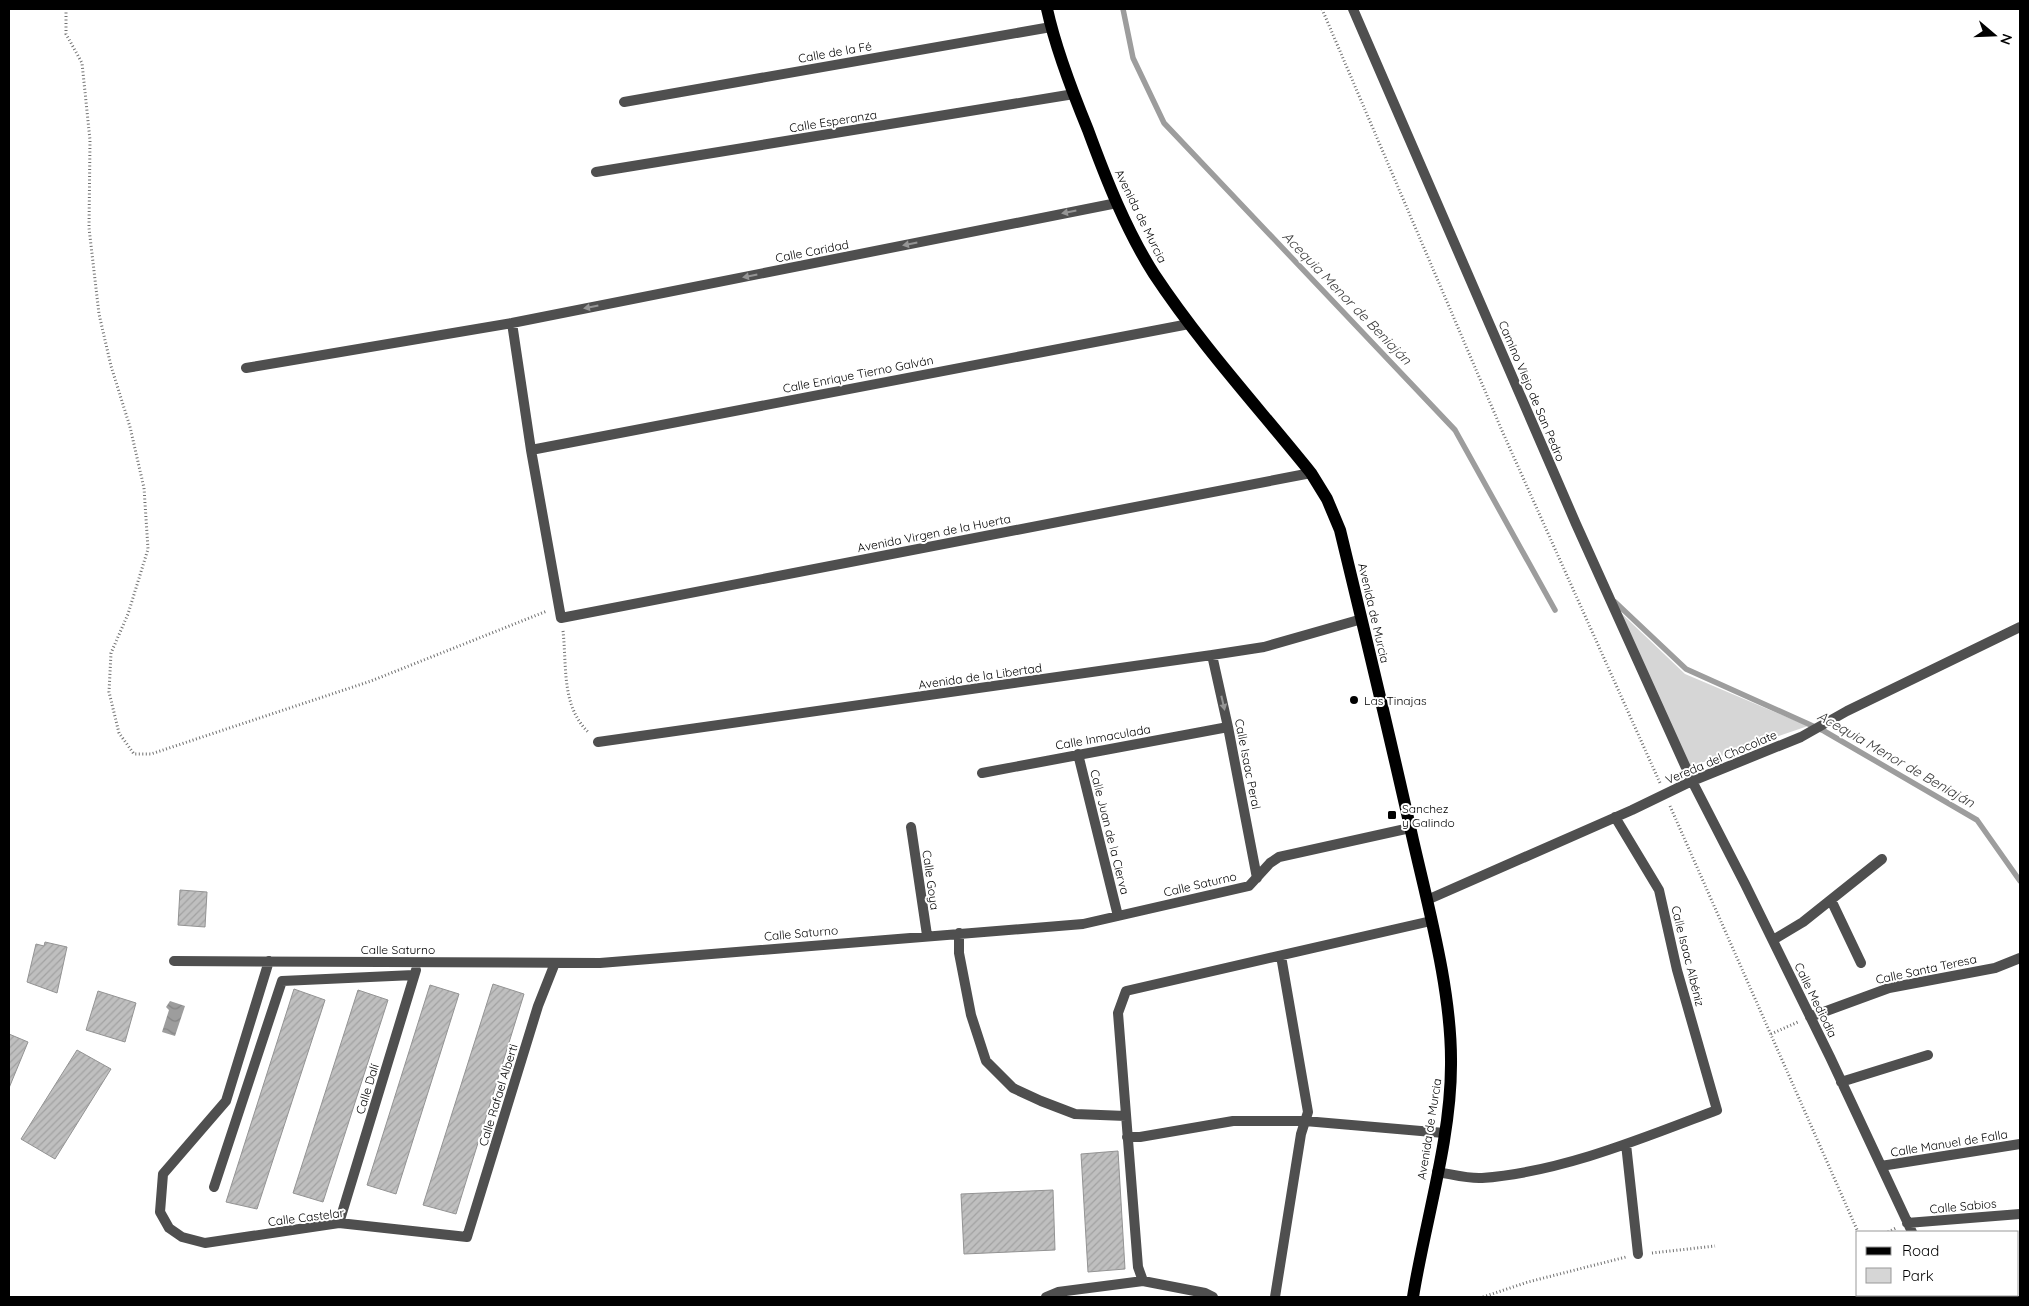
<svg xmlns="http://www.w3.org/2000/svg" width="2029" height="1306" font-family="Quicksand,sans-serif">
<defs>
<pattern id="water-waves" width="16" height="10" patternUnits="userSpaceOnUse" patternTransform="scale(1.25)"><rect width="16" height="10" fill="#9d9d9d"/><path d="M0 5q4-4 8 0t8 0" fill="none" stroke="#858585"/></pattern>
<pattern id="building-hatch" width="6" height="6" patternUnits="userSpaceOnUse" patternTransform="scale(1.25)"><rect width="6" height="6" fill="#bfbfbf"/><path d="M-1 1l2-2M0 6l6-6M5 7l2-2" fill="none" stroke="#a2a2a2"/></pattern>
</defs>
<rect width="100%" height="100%" fill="#fff"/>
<path fill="#d6d6d6" d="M1620 612 1685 674 1808 726 1689 767Z"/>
<path fill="url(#water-waves)" d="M170 1001 185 1006 175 1036 162 1032 169 1010 166 1007Z"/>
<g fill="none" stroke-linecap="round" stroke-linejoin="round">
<path stroke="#9d9d9d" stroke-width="5.5" d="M1123 9 1133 58 1164 123 1455 430 1555 610
M1615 602 1686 669 1824 731 1977 820 2020 881"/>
</g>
<path fill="url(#building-hatch)" stroke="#939393" d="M180 890 207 892 205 927 178 925Z
M45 942 67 947 57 993 27 982 36 944 44 946Z
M493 984 524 994 456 1214 423 1205Z
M430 985 459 994 396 1194 367 1185Z
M294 989 325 1000 257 1209 226 1202Z
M358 990 388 1000 323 1202 293 1193Z
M98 991 136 1003 125 1042 86 1030Z
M9 1034 28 1042 9 1088Z
M77 1050 111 1069 55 1159 21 1139Z
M1118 1151 1125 1269 1088 1272 1081 1154Z
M1053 1190 1055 1250 964 1254 961 1194Z"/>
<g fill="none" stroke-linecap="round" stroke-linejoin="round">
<path stroke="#717171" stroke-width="3" stroke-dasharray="1 2.5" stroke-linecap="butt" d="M66 9V34L82 63 90 140 89 228 99 314 111 366 130 427 144 488 148 549 128 614 111 653 109 692 119 733 134 754H151L371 681 547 611
M1322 9 1503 433 1660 783
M563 631C567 667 561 706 589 733
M1670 806 1858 1232
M1771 1034 1798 1022
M1888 1232 1896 1228
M1652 1253 1715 1246
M1885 1295 1886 1297
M1483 1297 1528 1282 1626 1257"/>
<path stroke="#4f4f4f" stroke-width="10" d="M1353 9 1576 524 1692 781 1745 884 1830 1057 1912 1232
M624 102 1051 27
M596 172 1074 94
M512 323 531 450 561 618 1311 473
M246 368 512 323 1117 203
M531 450 1189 324
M1212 655 1228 727 1257 878
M598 742 1212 655 1264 647 1362 619
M1078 754 1118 916
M982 773 1228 727
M911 827 927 935
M1427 900 1632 810 1692 781 1801 737 1847 711 2020 627
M1831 900 1861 963
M959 933V953L971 1015 986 1061 1013 1088 1041 1101 1075 1114 1126 1116
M1773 940 1803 922 1882 859
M174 961 600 963 1083 924 1249 886 1270 863 1279 857 1410 828
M269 961 226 1101 163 1174 160 1212 169 1228 182 1237 205 1243 339 1223 467 1237 538 1006 555 963
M1810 1017 1889 988 1995 968 2020 958
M1841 1082 1928 1055
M1127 1137H1140L1233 1121H1305L1444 1133
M1626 1144 1638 1254
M1881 1166 2020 1144
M1437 1172C1451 1174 1468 1179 1482 1178 1562 1172 1643 1138 1717 1110L1677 970 1659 890 1615 817
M214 1187 282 981 414 975
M339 1223 416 970
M1907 1223 2020 1214
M1143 1281 1138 1267 1118 1013 1126 991 1431 921
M1941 1295 1942 1297
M1046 1297 1058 1292 1143 1281 1205 1293 1213 1297
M1275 1297 1301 1134 1308 1112 1281 956"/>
<path stroke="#000" stroke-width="12" d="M1047 9C1056 50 1072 91 1088 130 1106 179 1126 230 1154 274 1201 345 1258 407 1311 473L1327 499 1340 530C1365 633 1390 737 1413 840 1429 910 1452 993 1451 1065 1451 1140 1425 1222 1413 1297"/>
</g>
<defs><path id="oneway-solid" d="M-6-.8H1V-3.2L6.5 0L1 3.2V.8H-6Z" transform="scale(1.25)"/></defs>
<g fill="#959595">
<use href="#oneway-solid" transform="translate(1069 212) rotate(169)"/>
<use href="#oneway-solid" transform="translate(910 244) rotate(169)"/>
<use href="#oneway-solid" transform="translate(750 276) rotate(169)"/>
<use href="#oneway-solid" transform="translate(591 307) rotate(169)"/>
<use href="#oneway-solid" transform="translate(1223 703) rotate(77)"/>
</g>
<g fill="#000" stroke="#fff" stroke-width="2">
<circle cx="1354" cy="700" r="5"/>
<rect x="1387" y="810" width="10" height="10" rx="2.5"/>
</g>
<g text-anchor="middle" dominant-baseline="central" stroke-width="4" stroke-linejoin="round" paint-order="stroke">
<g font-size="12" fill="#000" stroke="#fff">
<text transform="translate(835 52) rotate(-10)">Calle de la Fé</text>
<text transform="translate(833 121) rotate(-9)">Calle Esperanza</text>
<text transform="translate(1141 216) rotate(64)">Avenida de Murcia</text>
<text transform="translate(812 251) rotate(-11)">Calle Caridad</text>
<text transform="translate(858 374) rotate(-11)">Calle Enrique Tierno Galván</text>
<text transform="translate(1532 391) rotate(67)">Camino Viejo de San Pedro</text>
<text transform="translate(934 533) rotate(-11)">Avenida Virgen de la Huerta</text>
<text transform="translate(1374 613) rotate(77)">Avenida de Murcia</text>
<text transform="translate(980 676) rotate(-8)">Avenida de la Libertad</text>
<text transform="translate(1103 737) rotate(-10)">Calle Inmaculada</text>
<text transform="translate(1721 757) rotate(-23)">Vereda del Chocolate</text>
<text transform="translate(1248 764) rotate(79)">Calle Isaac Peral</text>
<text transform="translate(1110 832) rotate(76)">Calle Juan de la Cierva</text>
<text transform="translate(931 880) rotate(82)">Calle Goya</text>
<text transform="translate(1200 884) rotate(-13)">Calle Saturno</text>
<text transform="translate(801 933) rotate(-5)">Calle Saturno</text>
<text x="398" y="949">Calle Saturno</text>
<text transform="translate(1688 956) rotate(76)">Calle Isaac Albéniz</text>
<text transform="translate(1926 969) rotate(-12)">Calle Santa Teresa</text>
<text transform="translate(1816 1000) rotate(64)">Calle Mediodía</text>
<text transform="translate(367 1089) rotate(-73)">Calle Dalí</text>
<text transform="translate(498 1095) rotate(-73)">Calle Rafael Alberti</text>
<text transform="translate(1429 1129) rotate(-81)">Avenida de Murcia</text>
<text transform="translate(1949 1143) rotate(-9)">Calle Manuel de Falla</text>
<text transform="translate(1963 1206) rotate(-5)">Calle Sabios</text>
<text transform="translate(306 1217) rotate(-7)">Calle Castelar</text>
</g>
<g font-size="12" fill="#000" stroke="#fff" text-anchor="start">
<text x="1364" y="700">Las Tinajas</text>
<text x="1402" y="808">Sanchez<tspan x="1402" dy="14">y Galindo</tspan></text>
</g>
<g font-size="14" font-style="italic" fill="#3e3e3e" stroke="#fff">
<text transform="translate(1347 298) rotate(46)">Acequia Menor de Beniaján</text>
<text transform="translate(1896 759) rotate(30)">Acequia Menor de Beniaján</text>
</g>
</g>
<rect width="2029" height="1306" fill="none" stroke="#000000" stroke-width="20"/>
<rect x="1856" y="1231" width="162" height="65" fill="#ffffff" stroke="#999999"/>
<rect x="1866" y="1247" width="25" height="8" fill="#000000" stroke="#999999"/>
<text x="1902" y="1256" font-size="15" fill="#000000">Road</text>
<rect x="1866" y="1268" width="25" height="15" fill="#d6d6d6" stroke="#999999"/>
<text x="1902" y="1281" font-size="15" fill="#000000">Park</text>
<g transform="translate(1994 35) rotate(109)" stroke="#ffffff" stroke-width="4" paint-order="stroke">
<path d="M0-4L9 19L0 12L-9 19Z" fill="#000000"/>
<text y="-8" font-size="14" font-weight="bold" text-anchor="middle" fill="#000000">N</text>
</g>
</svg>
